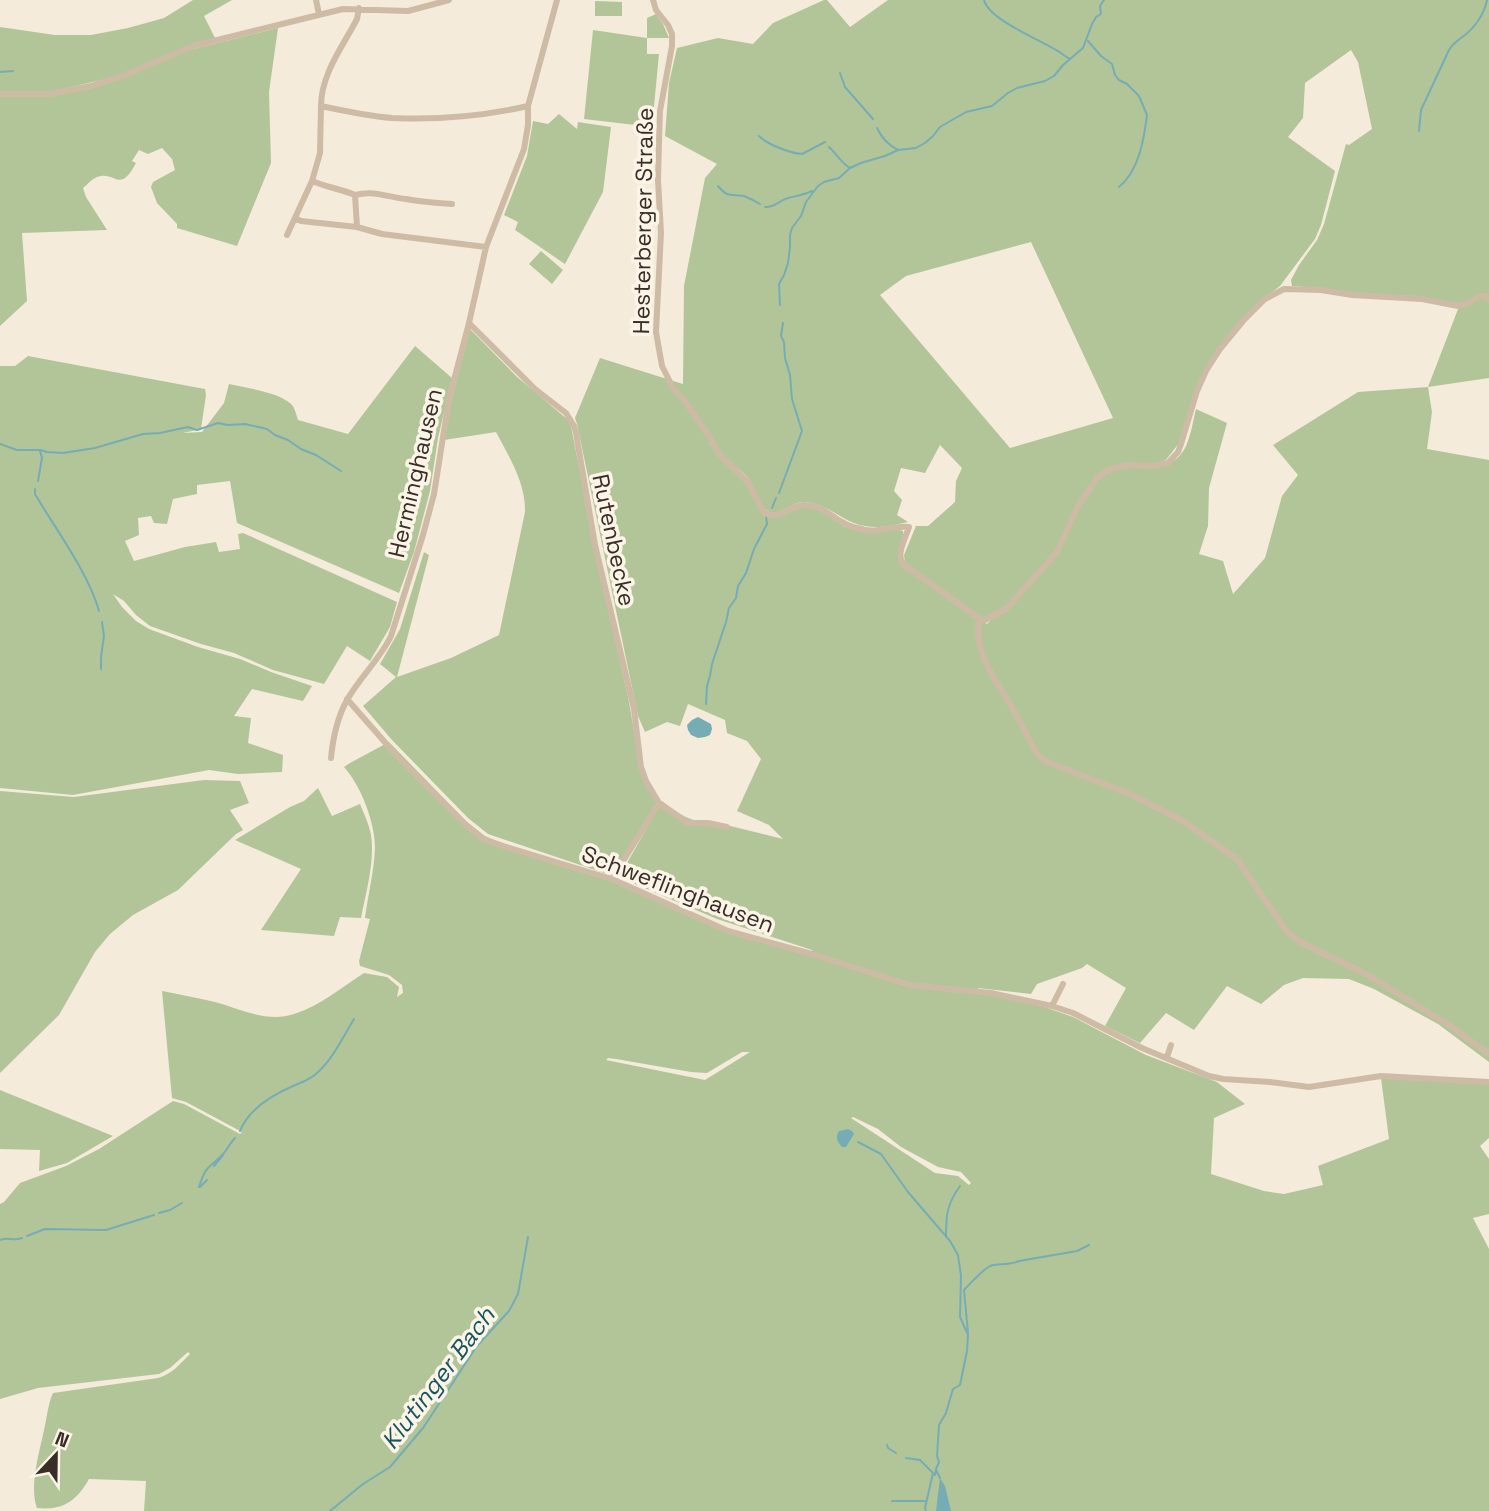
<svg xmlns="http://www.w3.org/2000/svg" width="1489" height="1511" font-family="'Space Grotesk',sans-serif">
<rect width="100%" height="100%" fill="#f5ebda"/>
<path fill="#b2c599" fill-rule="evenodd" d="M193 0H232L204 16 215 38 115 77 49 92 0 91V27L55 35H91L128 28 164 18Z
M824 0H827L850 27 888 0H1489V378L1428 387 1432 412 1427 449 1489 460V1053L1453 1026 1391 988 1381 983 1379 985 1448 1026 1489 1057V1062L1438 1024 1374 989 1349 979 1303 978 1284 985 1261 1004 1227 986 1194 1030 1166 1013 1140 1043 1105 1026 1126 988 1087 964 1082 968 1037 984 1031 994 978 988 977 992 1039 1005 1073 1017 1146 1055 1217 1082 1245 1104 1214 1118 1211 1174 1264 1191 1284 1194 1323 1185 1318 1166 1389 1139 1381 1078 1489 1084V1138L1480 1146 1489 1159V1214L1473 1218 1489 1249V1511H144L146 1481 89 1479C77 1500 64 1511 37 1508 28 1485 42 1444 46 1420 48 1410 49 1402 53 1393L158 1378C172 1374 179 1365 190 1354L188 1352 170 1368 159 1374 38 1388 0 1399V1204L4 1202 20 1183 66 1166 99 1149 173 1101 184 1104 240 1134 242 1132 186 1102 172 1098 162 991C179 994 197 998 215 1002 241 1009 267 1023 294 1014 320 1006 342 987 364 973L387 977 399 987 397 997 403 993 402 985 389 975 360 966 359 961 370 919 365 918C368 895 374 871 375 848 375 822 361 786 344 767L350 763 389 742 467 822 485 836 493 840 616 879 727 928 812 953V950L717 919 619 877 662 801C680 815 691 823 714 822L783 839 769 825 737 811 761 759 747 741 727 733 725 720 688 704 680 726 667 722 645 732 638 716 577 424 575 418 600 358 683 384 684 286 705 178 717 164 665 136 669 83 677 48 718 38 753 44 773 23ZM1351 50 1358 62 1372 129 1349 145 1346 144 1324 224 1317 240 1299 265 1291 280 1292 286 1321 288 1353 294 1421 297 1460 304 1428 387 1358 392 1273 445 1298 475 1282 496 1265 558 1233 594 1223 561 1199 554 1208 526 1209 488 1227 423 1196 409C1193 421 1191 435 1186 446 1167 485 1124 452 1096 480 1077 499 1073 529 1059 551 1050 565 1038 577 1027 588 1021 595 1015 602 1009 608 1002 614 993 617 987 624L901 566C893 553 905 544 903 531L897 529 870 533 845 527 819 509 802 507 780 516 770 517 761 512 747 482 720 457 710 444 704 425C710 434 714 445 720 453 729 464 744 470 751 482 756 490 758 505 766 510 777 519 789 504 801 502 825 500 842 523 865 526 878 529 895 525 908 522L897 515 902 500 894 491 901 468 925 473 940 445 962 468 956 481 955 502 928 526H916L904 555 905 564 980 617H987L1007 606 1057 551 1077 507 1096 477 1110 468 1128 464H1155L1166 460 1179 443 1196 389 1204 370 1218 349 1242 320 1263 299 1280 286 1315 239 1321 225 1335 171 1288 137 1303 118 1305 83ZM1031 242 1113 418 1010 448 880 295 906 276ZM742 1052H750L705 1080 606 1060 608 1058 616 1059 691 1072 707 1073ZM853 1117 878 1129 901 1147 938 1167 961 1172 971 1183 969 1185 958 1176 935 1173 851 1118Z
M595 1 622 2V16H595Z
M656 14 663 24 669 38H647V54H659L652 127 584 119 593 30 647 38V18Z
M278 28 269 92 271 163 237 246 177 228V224L157 203 151 187 153 182 175 170 172 159 162 148 148 154 139 150 132 161 136 163C119 195 116 170 97 177 92 179 88 184 83 188L86 197 107 230 22 233 27 301 0 326V97L81 90 189 50Z
M559 114 577 129 578 122 611 127 603 192 565 264 515 230 518 222 504 215 527 156 533 121 548 124Z
M541 251 563 270 552 284 529 264Z
M470 329 517 377 567 419 571 426C588 514 606 601 626 688 635 725 635 768 660 799L640 836 613 873 610 875 488 834 468 818 392 740 363 706 396 677 380 664 400 629 424 552 429 555 397 677 451 658 499 635 525 512C526 483 509 457 496 432L444 440 451 402Z
M415 346 452 378 438 438 430 491 414 552 399 593 237 523 230 481 197 485V494L173 499 167 524 154 523 151 516 138 518 139 535 125 541 134 561 185 547 216 542 219 552 240 549 238 534 243 533 397 602 390 627 370 661 347 646 324 684 273 670 234 653 201 644 150 626 136 615 124 601 113 594 122 607 136 621 149 629 198 647 240 659 271 672 312 686 303 701 252 689 234 716 251 718 248 743 283 755 282 772 238 774 209 770 73 795 0 788V366H15L28 356 205 389 206 395 201 429 183 433 202 432 224 403 229 384C246 388 279 392 291 404 295 408 296 414 298 420L348 434Z
M204 780 240 781 249 803 230 810 243 830 236 834 178 890 133 915 110 934 95 952 59 1015 0 1073V791L74 797Z
M318 788 332 816 360 804C364 814 369 824 371 835 375 862 366 892 361 918L340 917 334 936 261 930 301 869 235 840 290 807 304 801Z
M0 1090 113 1136 67 1163 39 1171 40 1150 0 1149Z"/>
<path fill="#76adb5" d="M698 717 711 724 712 729 710 735 705 737 698 738 691 735 688 730 687 725 692 720Z
M848 1129 852 1131 854 1134 846 1147H842C837 1141 835 1138 839 1131Z
M940 1478 945 1486 951 1511H936Z"/>
<g fill="none" stroke-linecap="round" stroke-linejoin="round">
<path stroke="#76adb5" stroke-width="2" d="M984 0C989 20 1039 39 1056 50 1062 53 1064 56 1070 59
M1088 41 1101 56 1112 64 1115 75 1119 80 1127 84 1139 96 1147 115C1144 139 1139 171 1119 187
M0 72 13 71
M840 73 845 87 873 119
M877 128C882 138 887 144 898 150
M1419 131 1421 110 1449 50C1453 43 1456 42 1461 38 1474 29 1484 15 1487 0
M759 136C768 145 790 153 802 154L825 142
M829 147C837 154 841 163 850 168
M718 186C728 198 730 194 744 196 749 198 755 201 760 204
M765 207C774 208 778 201 788 198 796 196 804 195 812 191
M780 305 779 284 784 275 788 263 790 247V235L792 228 801 216 806 202 818 186 824 182 839 178 850 168 861 163 885 156 898 150 916 148 925 143 933 136 940 127 966 112 992 106 1008 93 1017 88 1045 81 1054 76 1063 65 1083 48 1092 24 1096 17 1101 14 1100 6 1104 0
M0 444 17 450H40L47 452 63 453 95 448 143 434 160 433 188 427 197 430 218 423 228 425 245 424 267 429 275 435 288 440 301 449 316 455 341 471
M38 481 42 458 40 451
M35 489V494C56 530 88 572 99 611
M779 493 802 431 792 399 790 375 785 358 784 342 781 336 783 323
M772 508 776 498
M101 669V657L104 636 102 622
M706 704 707 686 710 676 712 664 726 622 729 608 736 598 738 586 746 573 754 549 767 524 766 516
M240 1131C249 1109 272 1095 293 1086 302 1082 310 1080 317 1073 333 1059 343 1037 354 1019
M858 1142 881 1154 908 1192 950 1241 958 1255 961 1276 960 1317 968 1335 967 1351 960 1385 953 1389 946 1413 939 1425 937 1456 939 1462 936 1469 935 1475 933 1473 925 1508 926 1511
M214 1166 223 1155
M199 1187C206 1164 210 1168 224 1153 228 1148 230 1143 235 1138
M200 1187 207 1180
M159 1213 170 1210 182 1203
M27 1236 45 1229 106 1230 154 1215
M946 1236C946 1215 947 1204 960 1186
M0 1240C9 1236 11 1242 22 1238
M968 1333 964 1290C971 1283 981 1271 990 1266 999 1263 1009 1266 1019 1261L1077 1251 1089 1245
M887 1445 888 1448 896 1453
M906 1458 920 1460 933 1473
M936 1470 940 1478
M892 1501H926
M330 1511 363 1484 390 1467 423 1428 477 1346 509 1311 518 1294 528 1237"/>
<path stroke="#cebba5" stroke-width="6" d="M316 0 319 14
M653 0 656 10 668 25 672 34V46L660 111 659 142 658 180 661 233 656 332 662 366 673 388 684 400 709 436 719 454 748 482 764 513C780 521 791 504 805 505 821 505 831 516 844 523 850 527 859 528 865 530 879 533 894 525 909 527 905 539 896 554 903 564L980 619
M359 8 357 19C343 46 321 74 321 106 344 111 368 116 392 118 437 120 484 116 528 106
M0 94H50L91 86 125 75 193 46 343 9 408 11 449 0
M312 181 320 153 321 106
M355 195C375 190 387 197 406 199 422 202 437 203 452 204
M295 218 301 221 357 227
M287 235 312 181C326 187 341 189 355 195L357 227 382 234 486 247
M469 323 535 389 566 413 574 426 576 433 595 545 634 709 641 767 646 781 659 803 612 879
M980 619C971 651 999 684 1014 711 1022 725 1029 740 1038 755L1048 762 1132 795 1183 821 1237 859 1287 932 1302 943 1366 974 1449 1025 1489 1054
M980 619 985 620 1007 608 1057 552 1078 506 1097 478 1110 469 1128 465 1155 466 1168 463 1178 452 1181 444 1197 391 1206 371 1220 349 1243 321 1265 299 1284 289 1321 290 1352 295 1422 299 1458 306 1466 304 1480 296H1485L1489 299
M347 699 397 756 465 824 481 838 503 846 612 879 728 931 812 954 910 985 991 993 1052 1006 1073 1013 1142 1048 1209 1076 1223 1079 1270 1082 1309 1087 1381 1076 1489 1082
M331 758C333 737 337 718 347 700 360 677 380 659 391 636L423 535 434 494 449 399 469 323 486 247 524 149 528 125V106L557 0
M659 803 688 823H708L727 827
M1052 1006 1063 984
M1167 1057 1171 1045"/>
</g>
<g text-anchor="middle" dominant-baseline="central" stroke-width="7" stroke-linejoin="round" paint-order="stroke">
<g font-size="23" fill="#392e27" stroke="#fcf4e7">
<text transform="translate(643 221) rotate(-89)">Hesterberger Straße</text>
<text transform="translate(415 473) rotate(-77)">Herminghausen</text>
<text transform="translate(614 540) rotate(78)">Rutenbecke</text>
<text transform="translate(678 889) rotate(21)">Schweflinghausen</text>
</g>
<g font-size="24" font-style="italic" fill="#18545f" stroke="#fcf4e7">
<text transform="translate(438 1378) rotate(-53)">Klutinger Bach</text>
</g>
</g>
<g transform="translate(56 1455) rotate(22)" stroke="#fcf4e7" stroke-width="5" paint-order="stroke">
<path d="M0-5L12 26L0 18L-12 26Z" fill="#392e27"/>
<text y="-10" font-size="19" font-weight="bold" text-anchor="middle" fill="#392e27">N</text>
</g>
</svg>
